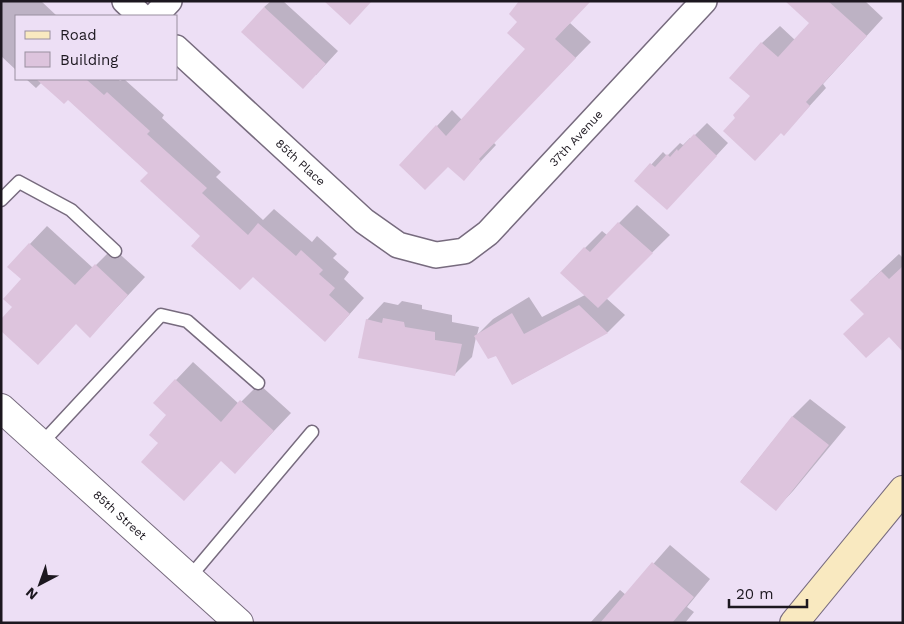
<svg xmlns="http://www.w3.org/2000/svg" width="904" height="624" font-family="'Work Sans',sans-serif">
<rect width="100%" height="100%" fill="#eddff5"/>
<path fill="#0003" d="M1 1H41L57 16H16V70L1 56Z
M271 1H283L338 51 316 75 264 7Z
M807 1H865L883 18 823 84 826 88 784 134 737 118 752 96 762 43 780 26 795 40 811 23Z
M570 23 591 42 493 142 496 145 464 179 448 165 437 126 452 110 462 120Z
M26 79H118L120 81 124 79 164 115 162 118 221 172 216 177 263 220 274 209 312 242 317 236 337 254 333 258 349 272 344 279 364 298 340 325 253 276 149 173 68 99 42 82 36 88Z
M707 123 728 143 679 196 636 181 663 152 667 156 680 143 683 145 690 138 691 139Z
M637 205 670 235 606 298 625 315 608 332 513 384 496 355 476 337 472 357 454 375 367 320 384 302 398 305 402 301 422 305V309L452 315V322L479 327 477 335 493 319 529 297 542 317 585 295V248L602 231 607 235Z
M47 226 93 268 113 248 145 277 107 318 76 323 14 307 23 279 9 266Z
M899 254 903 258V333L865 314 869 282Z
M193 362 239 404 259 384 291 413 235 472 222 460 160 443 176 380Z
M810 399 846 427 793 491 776 509 741 481 793 416Z
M670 545 710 579 687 607 694 612 685 623H590L620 590 626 595Z"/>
<path fill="#ddc4dd" d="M324 1H372L350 25Z
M519 1H591L555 39 576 58 479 159 481 161 464 181 448 167 425 190 399 165 436 125 446 136 525 49 507 33 517 22 509 14Z
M785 1H828L867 36 806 102 810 106 784 136 781 133 755 161 723 131 735 118 733 115 750 96 729 78 761 42 778 57 809 23Z
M264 7 326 64 303 89 241 32Z
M36 79H88L87 80 104 95 107 92 150 131 147 134 207 188 202 193 248 235 258 223 296 256 301 250 323 270 319 274 335 288 329 295 350 314 325 342 253 277 240 290 191 246 200 236 140 181 148 173 68 100 64 104Z
M694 134 717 156 667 210 634 181 650 163 655 167 667 154 670 157 677 149 678 151Z
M618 222 653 253 598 308 560 273 584 247 590 252Z
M29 243 75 285 95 264 128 295 90 338 76 324 38 365 1 331V319L12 307 3 299 21 279 7 267Z
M903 266V352L889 337 866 358 843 334 864 314 850 300 881 271 889 279Z
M579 305 608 333 512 385 496 356 488 359 474 336 512 313 524 334Z
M383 318 404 322 405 327 435 332V340L462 344 455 376 358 358 366 319 382 323Z
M175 379 221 422 240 400 274 431 235 474 221 461 184 501 141 462 158 443 149 435 166 415 153 403Z
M792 416 829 445 776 511 740 482Z
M652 562 694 597 672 623H600Z"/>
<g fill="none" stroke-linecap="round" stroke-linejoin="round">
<defs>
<path id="service" d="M1 200 19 182 71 210 115 251
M41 444 161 315 187 321 258 383
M189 578 312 432"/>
<g id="minor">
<path d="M125 1 141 16"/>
<path d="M155 16 169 1"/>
<path id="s1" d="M176 48 364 221 398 245 436 255 464 251 488 233 704 1"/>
</g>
<g id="tertiary">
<path id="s2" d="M1 408 239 623"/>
</g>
<path id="secondary" d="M794 623 903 490"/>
</defs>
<use href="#service" stroke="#776b7e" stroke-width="15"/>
<use href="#minor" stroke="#776b7e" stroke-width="28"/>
<use href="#tertiary" stroke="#776b7e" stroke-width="30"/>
<use href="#secondary" stroke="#776b7e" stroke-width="30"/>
<use href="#service" stroke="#fff" stroke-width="12"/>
<use href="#minor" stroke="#fff" stroke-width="25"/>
<use href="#tertiary" stroke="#fff" stroke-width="28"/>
<use href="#secondary" stroke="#f9e9c0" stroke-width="28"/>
</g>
<g text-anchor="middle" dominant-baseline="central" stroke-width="4" stroke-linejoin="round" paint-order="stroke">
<g font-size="12" fill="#1c171f" stroke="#eddff5">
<text stroke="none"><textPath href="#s1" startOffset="524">37th Avenue</textPath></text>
<text stroke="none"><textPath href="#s1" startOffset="169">85th Place</textPath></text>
<text stroke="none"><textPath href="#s2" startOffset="160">85th Street</textPath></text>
</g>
</g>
<rect width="904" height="624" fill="none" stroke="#1c171f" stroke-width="5"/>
<rect x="15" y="15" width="162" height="65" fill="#eddff5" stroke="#998f9f"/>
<rect x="25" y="31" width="25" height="8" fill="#f9e9c0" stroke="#998f9f"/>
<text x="60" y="40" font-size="15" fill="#1c171f">Road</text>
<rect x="25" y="52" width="25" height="15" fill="#ddc4dd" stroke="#998f9f"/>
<text x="60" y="65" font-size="15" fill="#1c171f">Building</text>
<g transform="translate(40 584) rotate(221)" stroke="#eddff5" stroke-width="4" paint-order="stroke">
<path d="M0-4L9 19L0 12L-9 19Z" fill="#1c171f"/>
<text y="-8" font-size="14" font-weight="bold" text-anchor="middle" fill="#1c171f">N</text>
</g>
<path d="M729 599v8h78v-8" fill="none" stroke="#1c171f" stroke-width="2.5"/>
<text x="736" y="599" font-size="15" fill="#1c171f" stroke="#eddff5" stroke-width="4" paint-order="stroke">20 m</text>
</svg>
